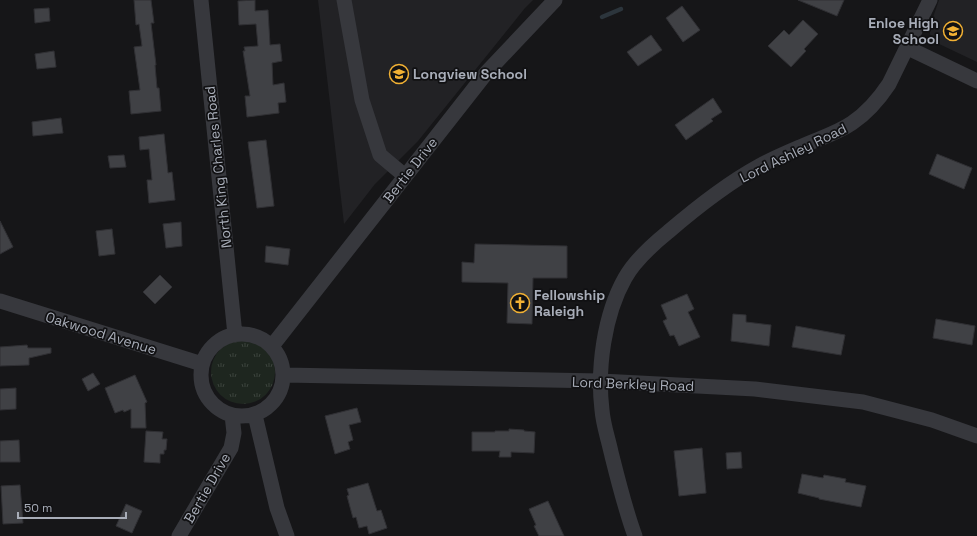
<svg xmlns="http://www.w3.org/2000/svg" width="977" height="536" font-family="'Space Grotesk',sans-serif">
<defs>
<pattern id="grass-tufts" width="24" height="20" patternUnits="userSpaceOnUse"><rect width="24" height="20" fill="#1e261f"/><path d="M3 7l-1-3M5 7V3M7 7l1-3M15 17l-1-3M17 17v-4M19 17l1-3" fill="none" stroke="#3c433d"/></pattern>
</defs>
<rect width="100%" height="100%" fill="#161618"/>
<path fill="#222225" d="M318 0H533L525 8 418 141 375 184 344 224Z
M939 0H977V62L935 42 931 38 929 29Z"/>
<path fill="url(#grass-tufts)" d="M211 372a32 32 0 1 1 64 0a32 32 0 1 1-64 0Z"/>
<g fill="none" stroke-linecap="round" stroke-linejoin="round">
<path stroke="#2c353c" stroke-width="4.5" d="M602 17 621 9"/>
</g>
<path fill="#404145" stroke="#303034" d="M134 0H151L154 23H151L156 65H155L157 88H159L161 111 131 114 129 91 140 90 134 47 142 46 139 24 136 25Z
M255 0V11L268 10 270 45 280 44 282 61 272 63 273 85 284 83 286 102 278 103 279 113 247 117 245 96H250L243 51H245L244 47 258 46 256 24 239 25 238 1Z
M798 0H844L837 16Z
M682 6 700 30 683 42 666 18Z
M49 8 50 21 35 23 34 9Z
M803 20 818 34 804 49 806 51 791 67 768 46 784 30 789 35Z
M651 35 662 50 638 66 627 52Z
M54 51 56 67 37 69 35 54Z
M713 98 722 112 711 119 713 121 686 140 675 125Z
M61 118 63 133 33 136 32 122Z
M164 134 168 173 172 172 175 200 149 203 147 180H152L149 149 140 150 139 137Z
M266 140 274 206 257 208 248 142Z
M937 154 972 168 964 189 929 174Z
M124 155 126 167 110 168 108 156Z
M0 221 13 247 0 254Z
M181 222 182 246 166 248 163 224Z
M112 229 115 254 99 256 96 231Z
M475 244 567 246V278H533L532 324 507 323 508 283 462 282V262L474 263Z
M266 246 290 249 288 265 265 262Z
M160 275 172 287 155 304 143 292Z
M687 294 694 309 688 312 700 337 679 346 674 335 670 336 663 321 667 319 661 305Z
M733 314 746 315V322L771 325 769 346 731 341Z
M936 319 975 326 972 345 933 338Z
M796 326 845 335 841 355 792 347Z
M27 345 28 348H51V353L29 358V365L0 366V347Z
M93 373 100 384 88 391 82 379Z
M135 375 147 402 145 403 146 428H131V409L124 412 123 410 115 413 105 388Z
M16 388V409L0 410V389Z
M357 408 361 422 349 425 353 440 348 442 350 449 335 454 325 416Z
M509 429 524 430V431L535 432 534 453 511 452V457H499L500 451H472V432H495V431H509Z
M146 431 163 432 162 439H167L166 450H164V454H160V463L144 462Z
M19 440 20 462H0V441Z
M702 448 706 493 679 496 674 451Z
M741 452 742 468 727 469 726 453Z
M802 474 823 478 824 475 846 479 845 482 866 486 861 507 819 499V498L798 493Z
M368 483 377 511 381 510 387 528 369 534 367 526 359 528 356 517 353 518 347 496 349 495 347 489Z
M20 485 23 523 3 524 1 486Z
M548 501 564 536H539L534 526 536 525 529 509Z
M126 504 142 511 132 533 116 526Z"/>
<g fill="none" stroke-linecap="round" stroke-linejoin="round">
<path stroke="#37383d" stroke-width="15" d="M201 0 235 335
M344 0 362 100 380 155 405 176
M908 48 977 81
M0 301 202 364
M201 375a41 41 0 1 1 82 0a41 41 0 1 1-82 0Z
M272 346 487 72 555 0
M284 375 601 381 755 389 863 402 932 420 977 436
M255 415 277 508 287 536
M179 536 231 448 234 433 232 415
M635 536C625 509 618 480 611 452 608 438 603 424 602 410 597 369 604 315 625 278 635 260 652 245 668 232 696 208 726 184 759 166 772 159 786 153 800 147 817 139 836 134 852 123 867 113 879 99 889 84L930 0"/>
</g>
<defs>
<symbol id="school-ring" viewBox="-11 -11 22 22"><circle r="9.5" fill="#111113" stroke="#f2b134" stroke-width="1.5"/><path d="M0-5L7-2L0 1L-7-2ZM-4 1L0 2.5L4 1V4Q0 6-4 4Z" fill="#f2b134"/></symbol>
<symbol id="church-ring" viewBox="-11 -11 22 22"><circle r="9.5" fill="#111113" stroke="#f2b134" stroke-width="1.5"/><path d="M-1.2-6h2.4v3.5h3.3v2.4h-3.3V6h-2.4V-.1h-3.3v-2.4h3.3Z" fill="#f2b134"/></symbol>
</defs>
<g fill-rule="evenodd">
<use href="#school-ring" x="942" y="20" width="22" height="22"/>
<use href="#school-ring" x="388" y="63" width="22" height="22"/>
<use href="#church-ring" x="509" y="292" width="22" height="22"/>
</g>
<g text-anchor="middle" dominant-baseline="central" stroke-width="3.5" stroke-linejoin="round" paint-order="stroke">
<g font-size="14" font-weight="bold" fill="#a8adb8" stroke="#111113" text-anchor="start">
<text x="939" y="23" text-anchor="end">Enloe High<tspan x="939" dy="16">School</tspan></text>
<text x="413" y="74">Longview School</text>
<text x="534" y="295">Fellowship<tspan x="534" dy="16">Raleigh</tspan></text>
</g>
<g font-size="14" fill="#a8adb8" stroke="#111113">
<text transform="translate(793 153) rotate(-26)">Lord Ashley Road</text>
<text transform="translate(218 167) rotate(-96)">North King Charles Road</text>
<text transform="translate(410 170) rotate(-52)">Bertie Drive</text>
<text transform="translate(101 333) rotate(17)">Oakwood Avenue</text>
<text transform="translate(633 384) rotate(2)">Lord Berkley Road</text>
<text transform="translate(207 488) rotate(-60)">Bertie Drive</text>
</g>
</g>
<path d="M18 512v6h108v-6" fill="none" stroke="#a8adb8" stroke-width="2"/>
<text x="24" y="512" font-size="12" fill="#a8adb8" stroke="#111113" stroke-width="3" paint-order="stroke">50 m</text>
</svg>
